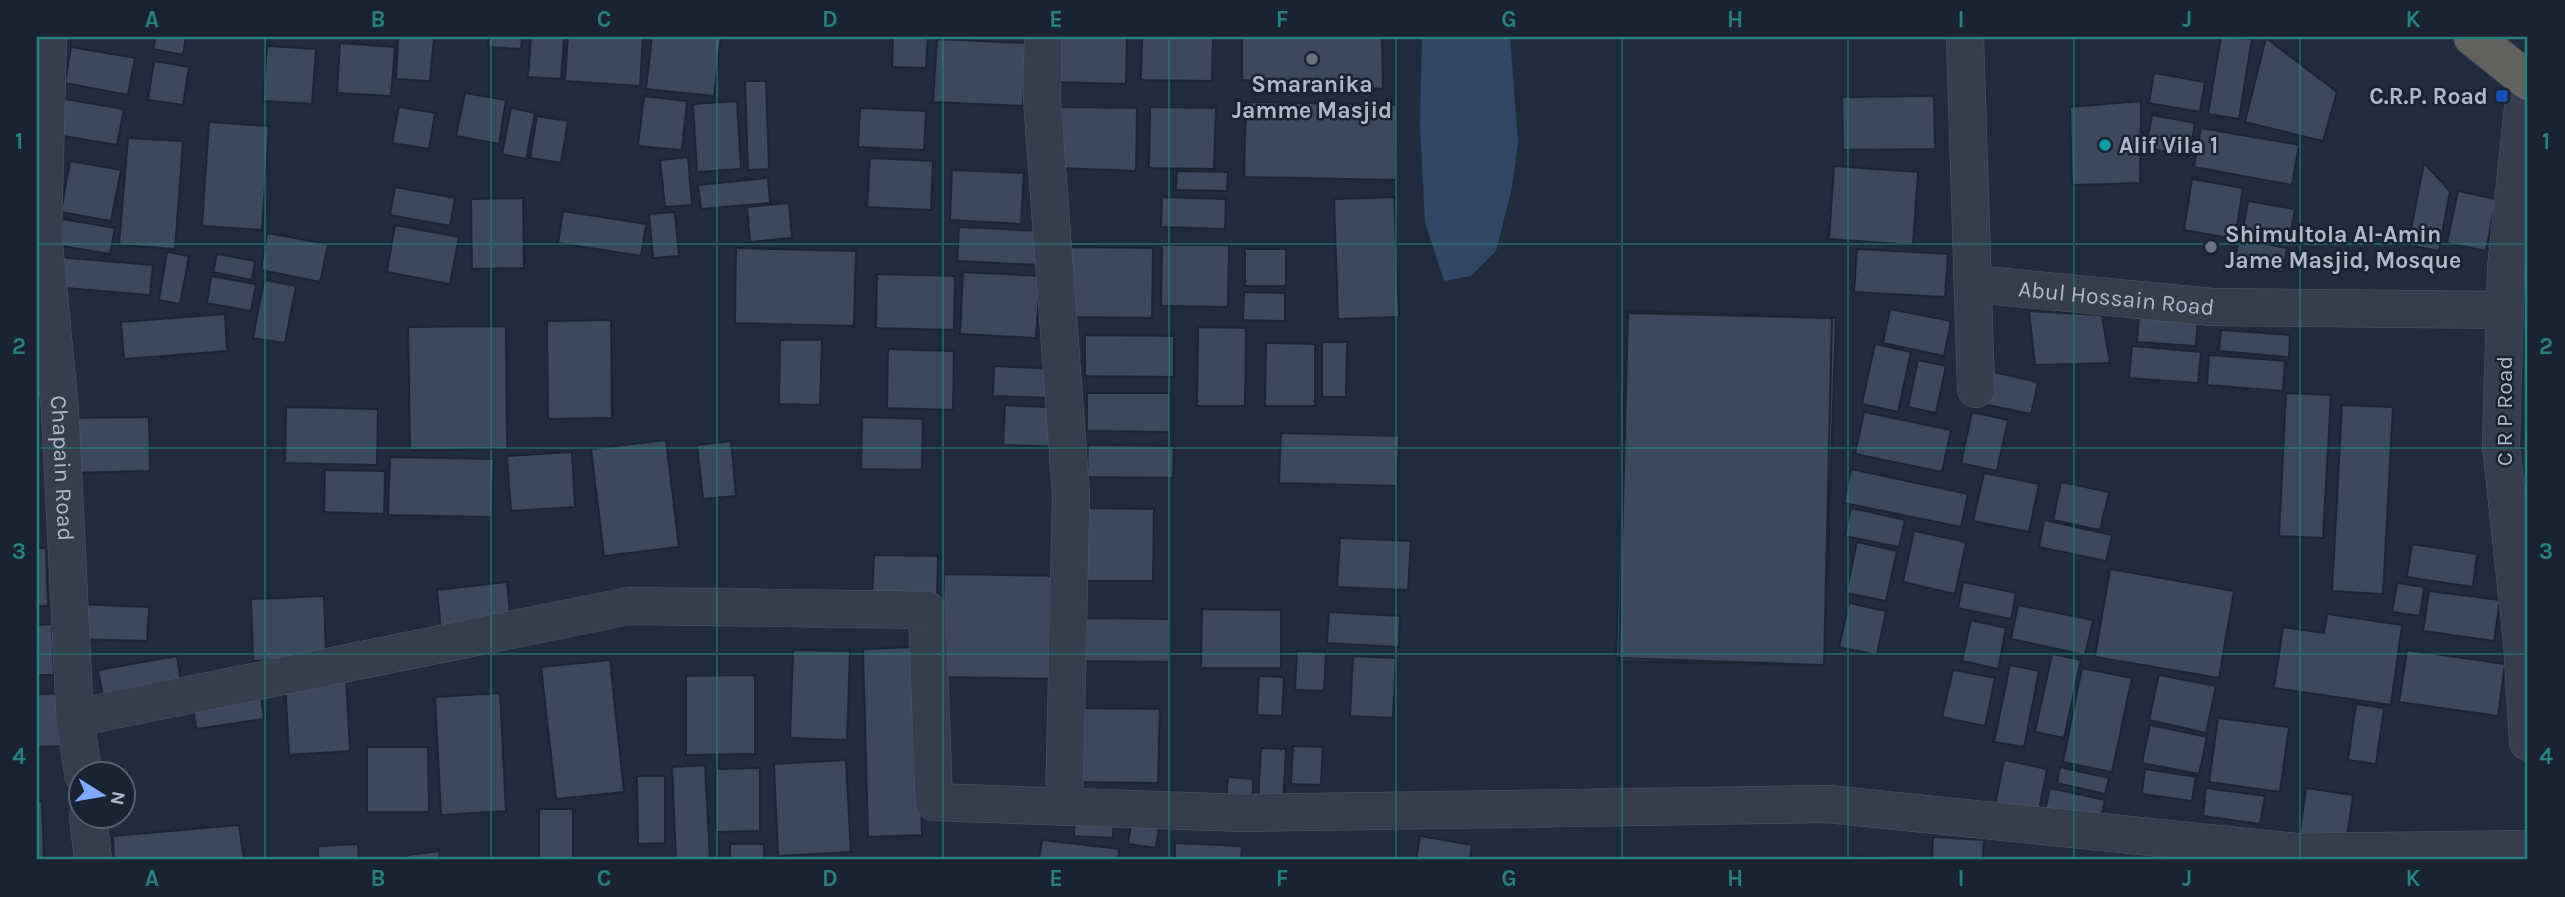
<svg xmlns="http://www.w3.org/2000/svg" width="2565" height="897" font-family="Karla,sans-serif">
<rect width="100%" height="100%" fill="#202b3d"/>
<path fill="#324666" d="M1422 37H1510L1518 142 1512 187 1496 251 1471 276 1444 281 1425 222 1420 125Z"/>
<path fill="#3c495d" stroke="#1c2534" stroke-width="2" d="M156 37H186L183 55 153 49Z
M398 37H434L430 81 396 79Z
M489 37H522L521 49 488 47Z
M531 37H564L561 79 528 77Z
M568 37H643L640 86 565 81Z
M652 37H721L714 96 646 89Z
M893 37H928L926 68 892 67Z
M1055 37H1127L1126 84 1054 82Z
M1142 37H1213L1212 81 1141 80Z
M1242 37H1382L1383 89 1242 80Z
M2221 37 2252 39 2239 119 2208 114Z
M2266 38 2337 92 2323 141 2245 122Z
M937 39 1026 43 1023 106 933 102Z
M340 43 395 47 391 96 337 93Z
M267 46 316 49 312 104 263 101Z
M71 47 135 58 128 95 65 83Z
M154 61 189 67 183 105 148 100Z
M2154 73 2205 82 2200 112 2149 103Z
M745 81H766L769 169 748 170Z
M465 93 506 100 499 144 456 136Z
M644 96 687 101 682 150 638 146Z
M1934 96 1935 149 1843 150 1842 97Z
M64 99 124 109 117 145 57 135Z
M737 101 741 169 697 172 693 104Z
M2141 101 2140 183 2072 185 2070 107Z
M1246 102 1397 105 1396 180 1244 177Z
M399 107 435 113 429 149 392 143Z
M1061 107 1137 108 1136 171 1059 168Z
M1150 107 1216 108 1214 169 1149 168Z
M511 108 535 113 526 159 502 154Z
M860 108 926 111 924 150 858 147Z
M2152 115 2195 123 2189 156 2146 148Z
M537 116 568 121 561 163 530 158Z
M209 122 269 126 262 230 202 226Z
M2201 128 2299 145 2292 185 2194 167Z
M128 138 183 141 175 249 119 245Z
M688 157 692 205 665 207 660 160Z
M870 158 933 161 931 210 867 207Z
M70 161 121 170 111 221 61 212Z
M2424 163 2450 191 2439 251 2408 245Z
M1834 166 1918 172 1913 245 1829 239Z
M952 170 1024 173 1021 224 950 220Z
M1177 171 1228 172 1227 191 1176 190Z
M768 178 770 203 701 209 698 185Z
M2192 179 2243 188 2235 239 2184 230Z
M395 187 455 198 450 226 390 215Z
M2458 191 2496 199 2486 251 2447 243Z
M1162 197 1226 199 1225 229 1161 227Z
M1394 197 1399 317 1338 319 1334 199Z
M523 198 524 268 472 269 471 199Z
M2248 201 2295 209 2289 241 2242 233Z
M789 203 792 238 750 242 747 207Z
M563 211 646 224 641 256 558 243Z
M675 212 679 256 653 258 649 214Z
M62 219 115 228 110 254 57 245Z
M395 225 459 237 450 284 387 272Z
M959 227 1042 231 1041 265 957 261Z
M267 233 328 244 320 282 261 270Z
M2239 239 2287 248 2283 272 2234 263Z
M1162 245H1229L1228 307 1161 306Z
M1070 247 1153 248 1152 318 1069 317Z
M736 248 856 251 854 326 735 323Z
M1245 249H1286V286H1245Z
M1857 249 1948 254 1945 297 1854 292Z
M167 252 189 256 180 304 159 300Z
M217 254 255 261 252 280 213 272Z
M56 257 153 265 150 295 53 287Z
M963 272 1040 276 1036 338 960 334Z
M877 274 955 276 954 330 876 328Z
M211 276 256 284 251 311 207 303Z
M264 280 296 286 285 343 253 338Z
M1244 292 1285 293V321L1243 320Z
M1890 309 1951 321 1944 356 1883 343Z
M1627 311 1836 318 1824 665 1616 658Z
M2029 311 2102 315 2110 363 2035 365Z
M1628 313 1832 318 1824 665 1619 661Z
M225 314 227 351 124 359 121 322Z
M2139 314 2198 319 2196 346 2137 342Z
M611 320 612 418 548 419 547 321Z
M506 326 507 449 410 450 408 327Z
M1198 327 1246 328 1245 406H1197Z
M2221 330 2290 335 2289 357 2219 351Z
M1085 335 1174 336V377L1085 376Z
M780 340H822L820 405 779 404Z
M1322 342H1347L1346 397H1322Z
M1266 343 1315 344V406H1265Z
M1875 344 1911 352 1898 412 1862 404Z
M2132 346 2201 352 2198 383 2129 378Z
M888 349 954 351 953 410 887 408Z
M2209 355 2285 361 2283 391 2207 385Z
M1918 360 1946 366 1936 413 1908 407Z
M994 366 1057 369 1055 398 993 396Z
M1980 369 2038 382 2031 414 1973 402Z
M1087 393H1170V432L1087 431Z
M2286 393 2331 395 2323 538 2279 536Z
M1005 405 1067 408 1065 447 1003 445Z
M2342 405 2393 407 2383 594 2332 591Z
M286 407 378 409 377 465 285 463Z
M1864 412 1951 430 1942 472 1855 454Z
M1972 412 2008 420 1997 471 1961 463Z
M149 417 150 471 61 473 60 418Z
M862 417 923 419 922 470 861 469Z
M1281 433 1399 436 1397 486 1279 483Z
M666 440 679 547 604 556 591 449Z
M731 441 736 496 703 499 697 445Z
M1088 445 1174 446 1173 478 1087 477Z
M572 452 575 507 511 511 507 456Z
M390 457 494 459 492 517 388 515Z
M1851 469 1968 494 1961 527 1844 503Z
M325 470 385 471 384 514 324 512Z
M1984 473 2039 484 2029 532 1973 521Z
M2061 482 2109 492 2100 530 2053 520Z
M1082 508 1154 509 1153 581H1082Z
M1851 508 1905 520 1899 547 1845 536Z
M2044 520 2112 535 2106 561 2039 547Z
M1914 531 1966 542 1955 594 1903 582Z
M1340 538 1411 541 1408 590 1337 587Z
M1857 542 1897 551 1886 601 1846 593Z
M2412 544 2477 554 2473 587 2407 577Z
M37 548H46L48 606H37Z
M874 555 938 556 937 598 872 597Z
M2110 569 2234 591 2219 678 2095 657Z
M944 574 1064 576 1062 679 941 677Z
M507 582 511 623 441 631 437 590Z
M1963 582 2016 593 2011 619 1958 608Z
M2397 583 2424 587 2420 616 2392 612Z
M2429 591 2500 600 2494 641 2423 631Z
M324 596 326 657 253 661 251 599Z
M1849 603 1886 611 1877 655 1839 647Z
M76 604 149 607 147 641 75 639Z
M2018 605 2093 620 2085 655 2011 639Z
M1202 609 1281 610V668H1201Z
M1329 612 1400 616 1399 647 1327 643Z
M2327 614 2402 625 2391 705 2274 688 2283 627 2324 633Z
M1085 618 1169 619V662L1084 661Z
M1971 620 2006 628 1998 669 1962 661Z
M52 624 54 675H37V625Z
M917 647 922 835 868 837 863 649Z
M793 650 850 651 847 740 790 738Z
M2407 650 2505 664 2498 716 2399 702Z
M1297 651 1326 652 1324 691 1295 690Z
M2052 654 2081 660 2064 738 2035 732Z
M177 656 182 690 104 704 98 670Z
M1353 656 1396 658 1393 718 1350 716Z
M610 660 624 792 556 799 541 667Z
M2010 665 2039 671 2024 747 1994 742Z
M2082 668 2132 678 2112 772 2063 762Z
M1953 670 1995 678 1985 726 1942 717Z
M755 675V754L686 755V676Z
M2159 675 2216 686 2206 733 2149 720Z
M1259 676 1284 677 1282 716 1257 715Z
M346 677 350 751 289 755 285 681Z
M260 688 264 719 196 729 192 698Z
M62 693 64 746 37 747V694Z
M500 693 506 811 441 815 435 697Z
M2356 704 2384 708 2376 764 2348 760Z
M1074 708 1160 709 1158 783 1074 782Z
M2218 718 2289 727 2280 792 2209 782Z
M2150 725 2207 737 2199 774 2142 763Z
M1293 746 1323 747 1321 785 1291 784Z
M367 747H428L429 812H367Z
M1261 748 1286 749 1283 805 1258 803Z
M846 760 851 852 778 856 774 764Z
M2004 760 2047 769 2038 815 1995 806Z
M705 765 710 860H676L672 767Z
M2060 767 2109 778 2105 794 2057 783Z
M760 768V831L716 832V769Z
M2145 769 2196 777 2192 801 2142 794Z
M637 776H665V843L638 844Z
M1228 777 1253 779 1252 809 1226 808Z
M2050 788 2105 800 2099 827 2044 815Z
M2206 788 2265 796 2260 824 2203 816Z
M2306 788 2353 795 2346 846 2299 839Z
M37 801H42L44 860H37Z
M539 809H573V860H539Z
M1133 810 1161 814 1156 848 1128 844Z
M1075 811 1114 813 1113 838 1074 836Z
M239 825 244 860H114L113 836Z
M1420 836 1472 845 1470 860H1416Z
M1933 837 1984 840 1983 860H1932Z
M1042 840 1119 849 1118 860H1039Z
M1175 843 1242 846 1241 860H1175Z
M358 844 359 860H318V846Z
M730 844H764V860H730Z
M439 851 440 860H408L407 855Z
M1856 856 1887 858V860H1856Z"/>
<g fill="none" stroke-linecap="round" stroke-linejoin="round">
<defs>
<g id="minor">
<path id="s1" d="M48 37 43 234 60 410 75 718 83 774"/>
<path d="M1043 37 1042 99 1071 494 1064 807"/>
<path d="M1965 37 1976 389"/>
<path d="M2526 80 2506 268 2501 445 2522 642 2528 742"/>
<path id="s2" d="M1975 284 2212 307 2505 310"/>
<path d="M75 718 629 606 927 610 934 802 1244 813 1828 804 2297 852 2528 849"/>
<path d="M88 816 93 860"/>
</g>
<path id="trunk" d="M2473 37 2528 81"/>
</defs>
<use href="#minor" stroke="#4f5868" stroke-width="38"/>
<use href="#trunk" stroke="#3f4858" stroke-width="40"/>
<use href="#minor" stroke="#343e4d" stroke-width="37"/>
<use href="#trunk" stroke="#63625f" stroke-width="38"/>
</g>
<path fill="none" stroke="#27807c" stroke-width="2" stroke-opacity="0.55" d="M265 37V860M491 37V860M717 37V860M943 37V860M1169 37V860M1396 37V860M1622 37V860M1848 37V860M2074 37V860M2300 37V860M37 244H2528M37 448H2528M37 654H2528"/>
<g fill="#6b7280" stroke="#1a2332" stroke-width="2.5">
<circle cx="1312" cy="59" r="7"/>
<circle cx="2211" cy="247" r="7"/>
</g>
<rect fill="#1a4fb4" stroke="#1a2332" stroke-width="2.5" x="2495" y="89" width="14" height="14" rx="3.5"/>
<circle fill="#0f9aa8" stroke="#1a2332" stroke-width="2.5" cx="2105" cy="145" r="7"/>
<g text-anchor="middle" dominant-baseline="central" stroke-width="5" stroke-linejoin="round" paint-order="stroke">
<g font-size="23" font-weight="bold" fill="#afb8c9" stroke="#1a2332" text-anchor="start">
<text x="1312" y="84" text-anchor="middle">Smaranika<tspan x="1312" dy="26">Jamme Masjid</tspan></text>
<text x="2488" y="96" text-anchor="end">C.R.P. Road</text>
<text x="2119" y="145">Alif Vila 1</text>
<text x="2225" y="234">Shimultola Al-Amin<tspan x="2225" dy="26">Jame Masjid, Mosque</tspan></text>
</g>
<g font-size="23" fill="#afb8c9" stroke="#1a2332">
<text stroke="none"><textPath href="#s2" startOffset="142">Abul Hossain Road</textPath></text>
<text transform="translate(2504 411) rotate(-90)">C R P Road</text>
<text stroke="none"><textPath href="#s1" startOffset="432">Chapain Road</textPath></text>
</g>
</g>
<rect width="2565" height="897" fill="none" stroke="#1a2332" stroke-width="77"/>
<g transform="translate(102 795) rotate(101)"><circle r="33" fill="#1a2332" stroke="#565f6e" stroke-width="2"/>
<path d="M0-5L12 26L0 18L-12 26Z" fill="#7eabff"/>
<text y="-10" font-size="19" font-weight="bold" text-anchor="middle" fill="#afb8c9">N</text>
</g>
<rect x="38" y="38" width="2488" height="820" fill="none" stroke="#27807c" stroke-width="2.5"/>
<g font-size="23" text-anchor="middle" font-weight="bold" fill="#27807c">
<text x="152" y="27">A</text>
<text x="378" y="27">B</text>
<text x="604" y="27">C</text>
<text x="830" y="27">D</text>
<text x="1056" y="27">E</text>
<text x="1282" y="27">F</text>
<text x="1509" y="27">G</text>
<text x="1735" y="27">H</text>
<text x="1961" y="27">I</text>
<text x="2187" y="27">J</text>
<text x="2413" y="27">K</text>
<text x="19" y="149">1</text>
<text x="2546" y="149">1</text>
<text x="19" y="354">2</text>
<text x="2546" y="354">2</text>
<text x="19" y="559">3</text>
<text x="2546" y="559">3</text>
<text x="19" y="764">4</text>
<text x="2546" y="764">4</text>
<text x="152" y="886">A</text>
<text x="378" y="886">B</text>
<text x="604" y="886">C</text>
<text x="830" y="886">D</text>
<text x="1056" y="886">E</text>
<text x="1282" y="886">F</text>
<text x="1509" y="886">G</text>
<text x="1735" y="886">H</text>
<text x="1961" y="886">I</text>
<text x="2187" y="886">J</text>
<text x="2413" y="886">K</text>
</g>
</svg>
